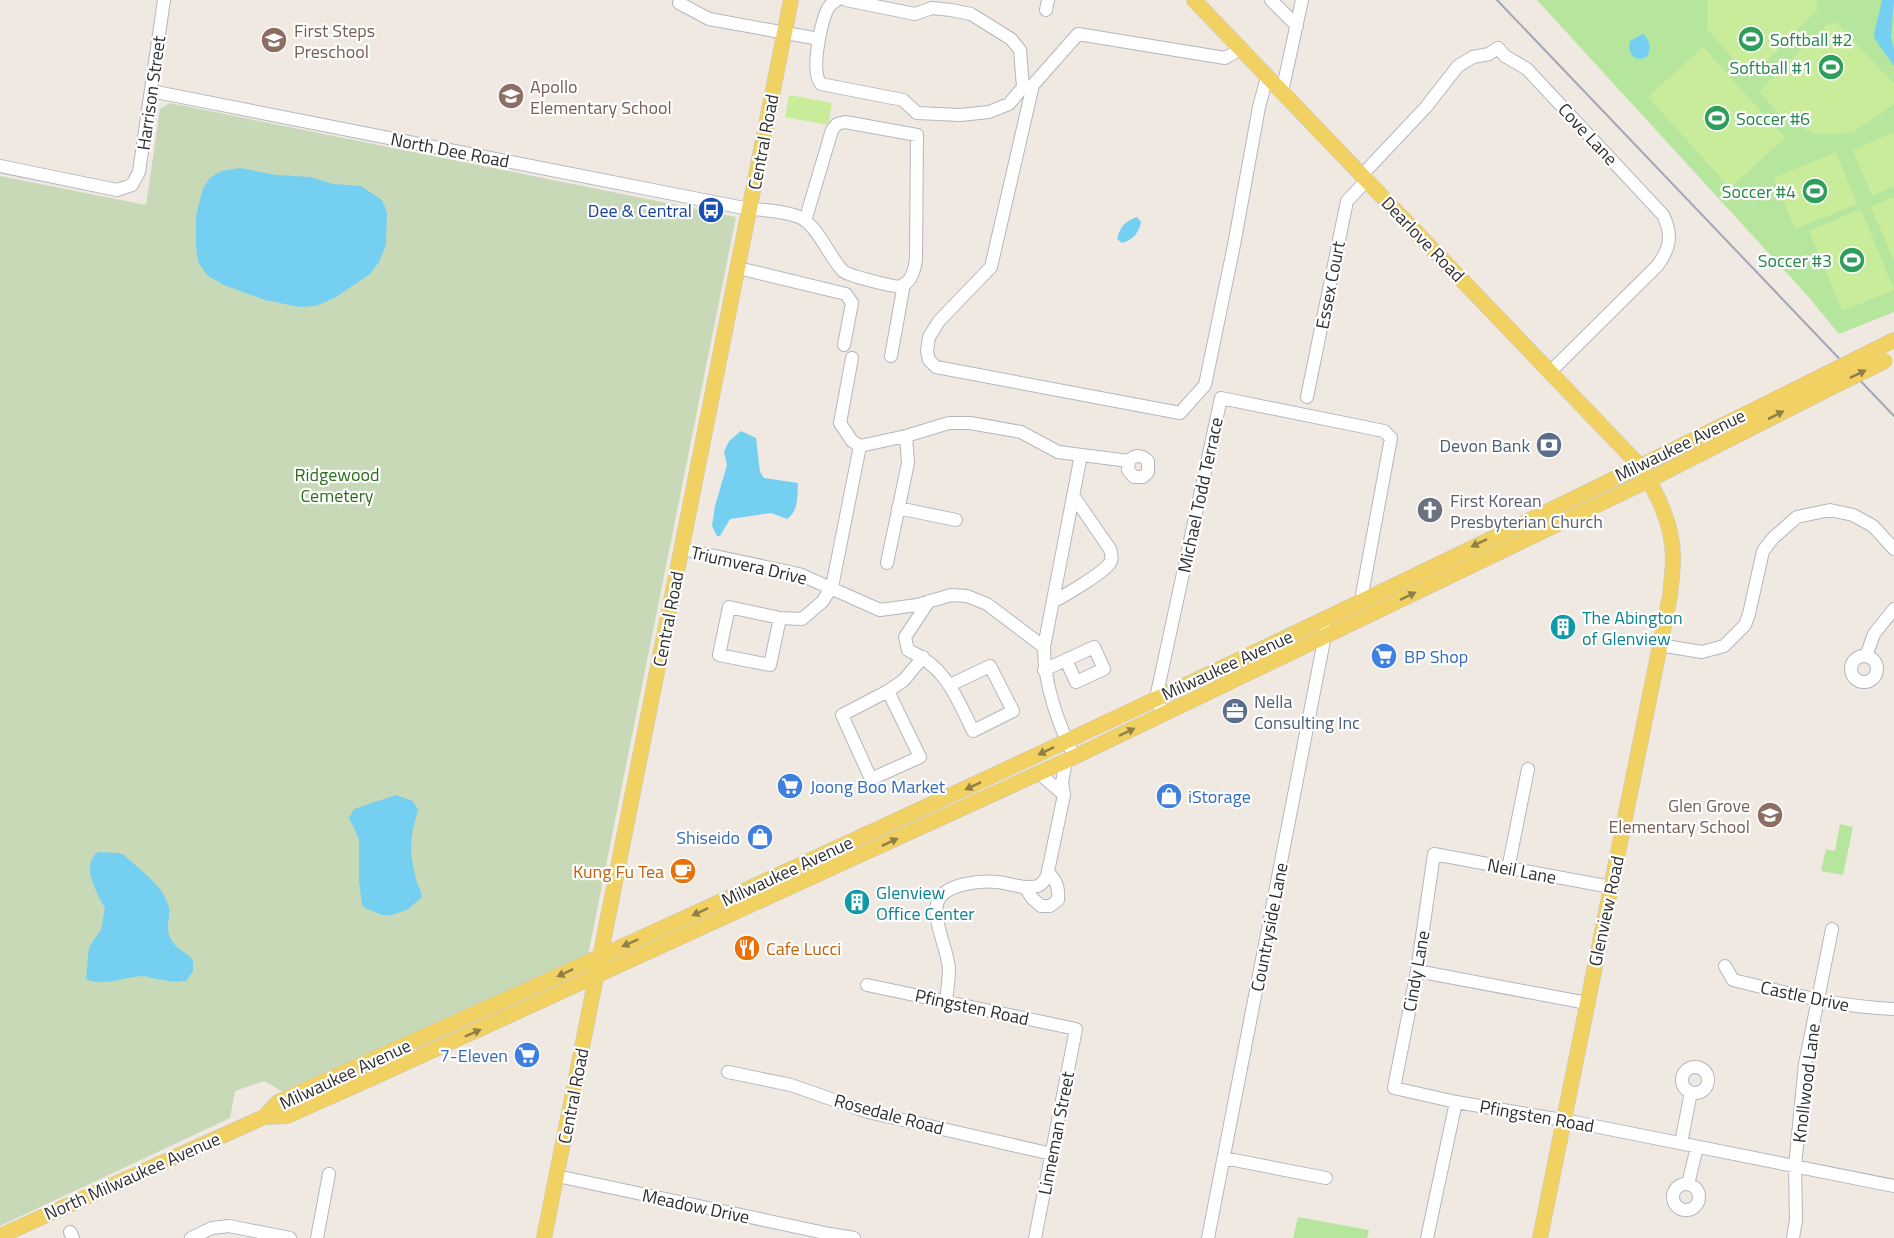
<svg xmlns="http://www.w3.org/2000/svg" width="1894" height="1238" font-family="'Titillium Web',sans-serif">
<rect width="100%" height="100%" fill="#efe9e1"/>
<path fill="#b6e59e" d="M1537 0H1894V312L1839 334 1806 294Z
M1840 824 1853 827 1843 875 1821 871 1826 849 1835 851Z
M1298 1217 1369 1230 1367 1238H1293Z"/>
<path fill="#c8d9b8" d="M170 103 736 217 588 955 285 1093 264 1081 235 1091 230 1118 0 1226V176L146 205 160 109Z"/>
<path fill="#c9ec9a" d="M1707 0H1815L1817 2V10L1750 78 1707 29Z
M1829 23H1837L1894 84V104L1855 131 1839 134H1817L1785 121 1759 91Z
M1703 47 1785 138 1730 188 1648 97Z
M789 95 832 103 828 125 785 117Z
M1894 132V186L1872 196 1853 150Z
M1836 152 1857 204 1795 229 1774 178Z
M1894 197V261L1871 207Z
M1861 209 1894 290 1842 311 1809 231Z"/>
<path fill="#75cff0" d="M1882 0H1894L1891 37 1894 49V66L1875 39 1874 34Z
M1643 34C1651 41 1650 47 1648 56 1635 64 1627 54 1630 41Z
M240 168 276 175 310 177 333 184 361 186 382 200 387 212 386 245 379 262 370 274 336 297 316 306 299 307 265 300 224 285 208 276 198 262 196 246V216L203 188 210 178 221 171Z
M1137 217 1141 222C1138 234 1134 239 1122 243L1117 239C1121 226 1124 222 1137 217Z
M741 431 756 438 760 472 764 478 798 483C797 496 799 511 787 519L771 513 730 519 720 536H717L712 526 715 506 727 465 724 452 729 441Z
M396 795 413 801 418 810C410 837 409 847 415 875 416 883 421 889 422 897L407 910 392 915H382L367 909 362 905 359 880V839L349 818 354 809Z
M98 852 118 853 124 855C139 869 162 885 168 904 173 918 161 928 175 945 180 951 188 953 193 960V971L186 981C176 982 166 981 157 979 152 979 148 976 143 976 123 977 105 987 86 979L89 947 101 930 105 908 102 903C95 888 81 865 98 852Z"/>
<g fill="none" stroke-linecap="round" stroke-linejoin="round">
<defs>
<path id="minor" d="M837 0C833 3 829 5 827 10 821 24 810 72 821 84L903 100 917 113 960 115 989 112 1009 104 1023 87 1020 50 1011 39 971 14 951 10 932 8 915 14 846 0
M1271 0 1297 26
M679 3 709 19 819 39
M1046 10 1048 0
M1241 49 1225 58 1078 34 1033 85 991 267 939 321 929 337 927 351 929 360 936 367 1180 413 1205 385 1234 245 1259 107 1267 77
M151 91 739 207C758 211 780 209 799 217 817 224 829 257 843 271 847 275 895 288 901 286 911 283 915 269 916 259L917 135 845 122 837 124 832 130 805 221
M1282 92 1302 0
M0 166 117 190 132 185 139 172 164 0
M1362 175 1426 107 1458 66 1473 57 1489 54 1498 48 1505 56 1527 69 1663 215C1673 235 1670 249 1657 266L1551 371
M738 268 846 294 852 303 844 345
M891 356 904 284
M852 358 840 423 852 441 860 446 906 436 949 423H970L1021 432 1058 452 1129 461C1135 454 1142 455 1148 461V472L1143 477H1134L1128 470 1129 461
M1307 397 1347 201 1367 180
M898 508 956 520
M682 549 799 574 880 610 917 605 951 595 967 596 987 604 1044 647
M887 563 908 463 906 436
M929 601 905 637 908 650C946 667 956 696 973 731L1013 711 990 666 950 685
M1054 601C1066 595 1103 573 1110 563 1113 559 1111 554 1110 549L1074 497
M780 618 770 665 719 655 729 607 780 618 802 619 822 602 832 587 860 446
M1659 645 1702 652 1724 646 1745 625 1749 614 1763 551 1773 538 1797 517 1830 510 1853 515 1873 526 1894 549
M1851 669a13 13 0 1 1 26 0a13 13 0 1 1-26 0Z
M1866 656 1874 634 1894 609
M1044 670 1094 647 1104 669 1076 682 1066 660
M888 691 920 757 871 779 842 715 888 691 904 680 923 657
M1163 714 1156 698 1221 398 1384 431 1391 438 1361 600
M1074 757C1058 722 1044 686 1044 647L1081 455
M1039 773 1064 795
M1508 869 1528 769
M1025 887 1032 898 1041 906H1050L1058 900C1059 887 1057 882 1048 872
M1611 887 1434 854 1417 971 1394 1088 1456 1102 1574 1122 1894 1186
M1725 966 1733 980C1787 993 1839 1007 1894 1009
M1417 971 1587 1003
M867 985 1076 1029 1035 1238
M946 1001C947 991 949 979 949 969 948 950 931 918 938 901 945 884 980 880 997 882 1009 883 1025 890 1038 886 1042 884 1045 880 1047 876L1064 795 1062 782 1066 761
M1682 1080a13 13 0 1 1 26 0a13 13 0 1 1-26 0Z
M728 1072 791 1085 868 1112 1052 1154
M1681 1143 1691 1092
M1224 1158 1326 1178
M557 1176 830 1234 834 1238
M1673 1197a13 13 0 1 1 26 0a13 13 0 1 1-26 0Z
M1688 1184 1697 1147
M70 1232 73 1238
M830 1234 854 1238
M191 1238 212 1228 229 1226 290 1238
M317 1238 329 1174
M1208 1238 1326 630
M1427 1238 1456 1102
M1793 1238 1796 1220 1795 1166 1805 1064 1832 929"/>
<path id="major" d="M1194 0 1639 465C1657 492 1673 525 1673 558 1673 571 1671 584 1670 596L1540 1238
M1874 350 1894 340
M264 1117 278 1102C796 870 1312 631 1820 377
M0 1236 264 1117 287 1116 370 1079 1074 757 1649 480 1830 388
M544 1238 791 0"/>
</defs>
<use href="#minor" stroke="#b4b7c1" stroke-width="14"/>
<use href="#major" stroke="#c9c9c9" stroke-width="16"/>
<use href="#minor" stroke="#fff" stroke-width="12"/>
<use href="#major" stroke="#f2d163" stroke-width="15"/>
<path stroke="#a3a6b8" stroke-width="2" d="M1497 0 1894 416"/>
<defs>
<path id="major-bridge" d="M1820 377 1874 350
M1830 388 1885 361"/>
</defs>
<use href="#major-bridge" stroke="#c9c9c9" stroke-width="16" stroke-linecap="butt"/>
<use href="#major-bridge" stroke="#f2d163" stroke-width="15"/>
</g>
<defs><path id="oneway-solid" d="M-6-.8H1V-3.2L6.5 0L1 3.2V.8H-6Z" transform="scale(1.5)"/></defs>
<g fill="#908048">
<use href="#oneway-solid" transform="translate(1858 374) rotate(-26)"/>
<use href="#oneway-solid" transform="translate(1776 415) rotate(-27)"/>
<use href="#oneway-solid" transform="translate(1479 543) rotate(154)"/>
<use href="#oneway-solid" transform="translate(1408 596) rotate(-26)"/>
<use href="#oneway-solid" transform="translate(1127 732) rotate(-26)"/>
<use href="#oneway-solid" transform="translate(1046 751) rotate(154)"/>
<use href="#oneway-solid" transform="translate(973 786) rotate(155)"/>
<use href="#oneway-solid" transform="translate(890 842) rotate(-25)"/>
<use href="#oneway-solid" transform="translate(700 912) rotate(155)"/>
<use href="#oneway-solid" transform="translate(630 943) rotate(156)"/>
<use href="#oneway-solid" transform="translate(565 973) rotate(155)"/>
<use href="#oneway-solid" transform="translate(473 1033) rotate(-24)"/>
</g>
<defs>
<symbol id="stadium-disc" viewBox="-11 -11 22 22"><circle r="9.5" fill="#2e9e5b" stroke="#fff"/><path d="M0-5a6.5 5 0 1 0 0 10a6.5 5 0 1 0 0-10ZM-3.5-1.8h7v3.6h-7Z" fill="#fff"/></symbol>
<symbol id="school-disc" viewBox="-11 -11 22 22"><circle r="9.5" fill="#8d6e63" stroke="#fff"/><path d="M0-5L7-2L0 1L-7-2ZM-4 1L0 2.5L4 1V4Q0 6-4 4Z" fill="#fff"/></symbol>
<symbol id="bus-disc" viewBox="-11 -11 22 22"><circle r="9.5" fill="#1a4fb4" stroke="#fff"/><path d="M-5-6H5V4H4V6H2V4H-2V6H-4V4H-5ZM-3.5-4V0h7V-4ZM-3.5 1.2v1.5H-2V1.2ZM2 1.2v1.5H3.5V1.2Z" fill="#fff"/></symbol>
<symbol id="bank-disc" viewBox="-11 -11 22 22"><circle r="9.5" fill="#5c6f8a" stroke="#fff"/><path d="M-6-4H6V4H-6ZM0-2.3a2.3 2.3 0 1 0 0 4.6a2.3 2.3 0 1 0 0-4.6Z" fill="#fff"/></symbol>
<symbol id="church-disc" viewBox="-11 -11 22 22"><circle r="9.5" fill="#6b7280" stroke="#fff"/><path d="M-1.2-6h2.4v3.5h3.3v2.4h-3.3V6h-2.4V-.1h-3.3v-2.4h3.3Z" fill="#fff"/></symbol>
<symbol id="building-disc" viewBox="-11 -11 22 22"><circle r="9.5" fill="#0f9aa8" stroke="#fff"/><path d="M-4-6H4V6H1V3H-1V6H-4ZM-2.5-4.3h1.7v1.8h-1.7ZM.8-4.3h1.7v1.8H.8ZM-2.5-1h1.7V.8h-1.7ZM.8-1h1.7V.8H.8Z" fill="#fff"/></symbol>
<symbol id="supermarket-disc" viewBox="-11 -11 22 22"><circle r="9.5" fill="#3f7fe0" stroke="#fff"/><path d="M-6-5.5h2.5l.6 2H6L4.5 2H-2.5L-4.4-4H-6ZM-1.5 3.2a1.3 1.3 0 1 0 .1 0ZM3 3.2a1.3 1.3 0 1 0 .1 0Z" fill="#fff"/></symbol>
<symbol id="office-disc" viewBox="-11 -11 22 22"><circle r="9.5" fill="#5c6f8a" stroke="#fff"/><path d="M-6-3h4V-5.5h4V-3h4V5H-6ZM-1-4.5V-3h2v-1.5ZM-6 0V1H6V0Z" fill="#fff"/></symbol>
<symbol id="shop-disc" viewBox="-11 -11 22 22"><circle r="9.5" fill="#3f7fe0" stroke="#fff"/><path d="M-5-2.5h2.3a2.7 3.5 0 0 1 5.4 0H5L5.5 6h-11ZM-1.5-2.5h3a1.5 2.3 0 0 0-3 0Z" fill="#fff"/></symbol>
<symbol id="cafe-disc" viewBox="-11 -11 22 22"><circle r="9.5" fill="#e8710a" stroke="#fff"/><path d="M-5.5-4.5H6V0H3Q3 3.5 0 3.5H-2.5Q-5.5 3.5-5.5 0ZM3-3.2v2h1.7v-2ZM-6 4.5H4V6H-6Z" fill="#fff"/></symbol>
<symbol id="restaurant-disc" viewBox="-11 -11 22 22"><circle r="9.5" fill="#e8710a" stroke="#fff"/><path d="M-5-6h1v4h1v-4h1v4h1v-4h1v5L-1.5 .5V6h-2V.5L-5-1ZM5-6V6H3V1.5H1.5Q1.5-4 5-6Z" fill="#fff"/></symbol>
</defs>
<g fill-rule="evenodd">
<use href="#stadium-disc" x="1736" y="24" width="30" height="30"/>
<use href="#school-disc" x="259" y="25" width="30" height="30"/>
<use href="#stadium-disc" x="1816" y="52" width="30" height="30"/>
<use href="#school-disc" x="496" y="81" width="30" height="30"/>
<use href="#stadium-disc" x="1702" y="103" width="30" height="30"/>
<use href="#stadium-disc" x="1800" y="176" width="30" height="30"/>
<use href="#bus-disc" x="696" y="195" width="30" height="30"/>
<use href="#stadium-disc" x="1837" y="245" width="30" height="30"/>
<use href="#bank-disc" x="1534" y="430" width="30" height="30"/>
<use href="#church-disc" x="1415" y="495" width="30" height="30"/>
<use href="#building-disc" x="1548" y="612" width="30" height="30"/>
<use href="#supermarket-disc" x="1369" y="641" width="30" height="30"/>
<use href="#office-disc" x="1220" y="696" width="30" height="30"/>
<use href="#supermarket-disc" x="775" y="771" width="30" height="30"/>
<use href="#shop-disc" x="1154" y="781" width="30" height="30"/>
<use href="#school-disc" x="1755" y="800" width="30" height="30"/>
<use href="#shop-disc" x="745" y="822" width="30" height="30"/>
<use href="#cafe-disc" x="668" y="856" width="30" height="30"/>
<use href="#building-disc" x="842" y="887" width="30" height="30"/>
<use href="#restaurant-disc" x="732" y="933" width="30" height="30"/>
<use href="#supermarket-disc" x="512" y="1040" width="30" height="30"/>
</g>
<g text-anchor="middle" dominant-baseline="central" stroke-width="4.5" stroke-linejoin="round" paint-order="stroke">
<g font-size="18" fill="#785e54" stroke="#fff" text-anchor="start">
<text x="294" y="30">First Steps<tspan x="294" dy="21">Preschool</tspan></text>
<text x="530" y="86">Apollo<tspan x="530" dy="21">Elementary School</tspan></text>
<text x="1750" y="805" text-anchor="end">Glen Grove<tspan x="1750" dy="21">Elementary School</tspan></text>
</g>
<g font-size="18" fill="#27864d" stroke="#fff" text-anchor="end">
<text x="1770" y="39" text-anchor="start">Softball #2</text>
<text x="1812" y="67">Softball #1</text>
<text x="1736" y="118" text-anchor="start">Soccer #6</text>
<text x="1796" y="191">Soccer #4</text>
<text x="1832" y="260">Soccer #3</text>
</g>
<g font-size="18" fill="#2e2e2e" stroke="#fff">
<text transform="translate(151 93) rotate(-82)">Harrison Street</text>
<text transform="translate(1588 134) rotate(47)">Cove Lane</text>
<text transform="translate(763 142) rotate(-79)">Central Road</text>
<text transform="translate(450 150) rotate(11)">North Dee Road</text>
<text transform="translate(1423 239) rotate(46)">Dearlove Road</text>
<text transform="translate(1330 285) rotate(-79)">Essex Court</text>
<text transform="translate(1680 445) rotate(-26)">Milwaukee Avenue</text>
<text transform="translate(1200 495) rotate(-78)">Michael Todd Terrace</text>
<text transform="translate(749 565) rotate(13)">Triumvera Drive</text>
<text transform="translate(668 619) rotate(-79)">Central Road</text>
<text transform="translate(1227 665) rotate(-25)">Milwaukee Avenue</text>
<text transform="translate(787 871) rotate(-25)">Milwaukee Avenue</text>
<text transform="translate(1522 871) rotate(11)">Neil Lane</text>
<text transform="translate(1606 911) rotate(-78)">Glenview Road</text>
<text transform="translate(1269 927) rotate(-79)">Countryside Lane</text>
<text transform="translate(1416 971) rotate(-80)">Cindy Lane</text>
<text transform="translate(1805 996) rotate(12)">Castle Drive</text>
<text transform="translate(972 1007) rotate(12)">Pfingsten Road</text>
<text transform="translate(345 1074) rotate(-25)">Milwaukee Avenue</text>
<text transform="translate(1806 1083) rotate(-83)">Knollwood Lane</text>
<text transform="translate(573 1096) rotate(-79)">Central Road</text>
<text transform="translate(889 1114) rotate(15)">Rosedale Road</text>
<text transform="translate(1537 1116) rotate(10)">Pfingsten Road</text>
<text transform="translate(1056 1133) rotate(-79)">Linneman Street</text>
<text transform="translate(132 1176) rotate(-24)">North Milwaukee Avenue</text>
<text transform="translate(696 1206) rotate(12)">Meadow Drive</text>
</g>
<g font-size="18" fill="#164399" stroke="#fff" text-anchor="end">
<text x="692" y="210">Dee &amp; Central</text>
</g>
<g font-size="18" fill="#4e5e75" stroke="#fff" text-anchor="end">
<text x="1530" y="445">Devon Bank</text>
<text x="1254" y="701" text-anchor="start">Nella<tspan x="1254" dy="21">Consulting Inc</tspan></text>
</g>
<g font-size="18" fill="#2c6e1b" stroke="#fff">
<text x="337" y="474">Ridgewood<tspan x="337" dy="21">Cemetery</tspan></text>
</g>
<g font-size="18" fill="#5b616d" stroke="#fff" text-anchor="start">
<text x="1450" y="500">First Korean<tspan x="1450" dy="21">Presbyterian Church</tspan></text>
</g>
<g font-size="18" fill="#0d838f" stroke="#fff" text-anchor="start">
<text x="1582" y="617">The Abington<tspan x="1582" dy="21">of Glenview</tspan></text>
<text x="876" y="892">Glenview<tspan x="876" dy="21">Office Center</tspan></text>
</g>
<g font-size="18" fill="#366cbe" stroke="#fff" text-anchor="start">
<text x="1404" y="656">BP Shop</text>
<text x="810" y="786">Joong Boo Market</text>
<text x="1188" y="796">iStorage</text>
<text x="740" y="837" text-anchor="end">Shiseido</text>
<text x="508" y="1055" text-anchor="end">7-Eleven</text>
</g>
<g font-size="18" fill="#c56008" stroke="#fff" text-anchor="end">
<text x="664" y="871">Kung Fu Tea</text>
<text x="766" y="948" text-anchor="start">Cafe Lucci</text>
</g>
</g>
</svg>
